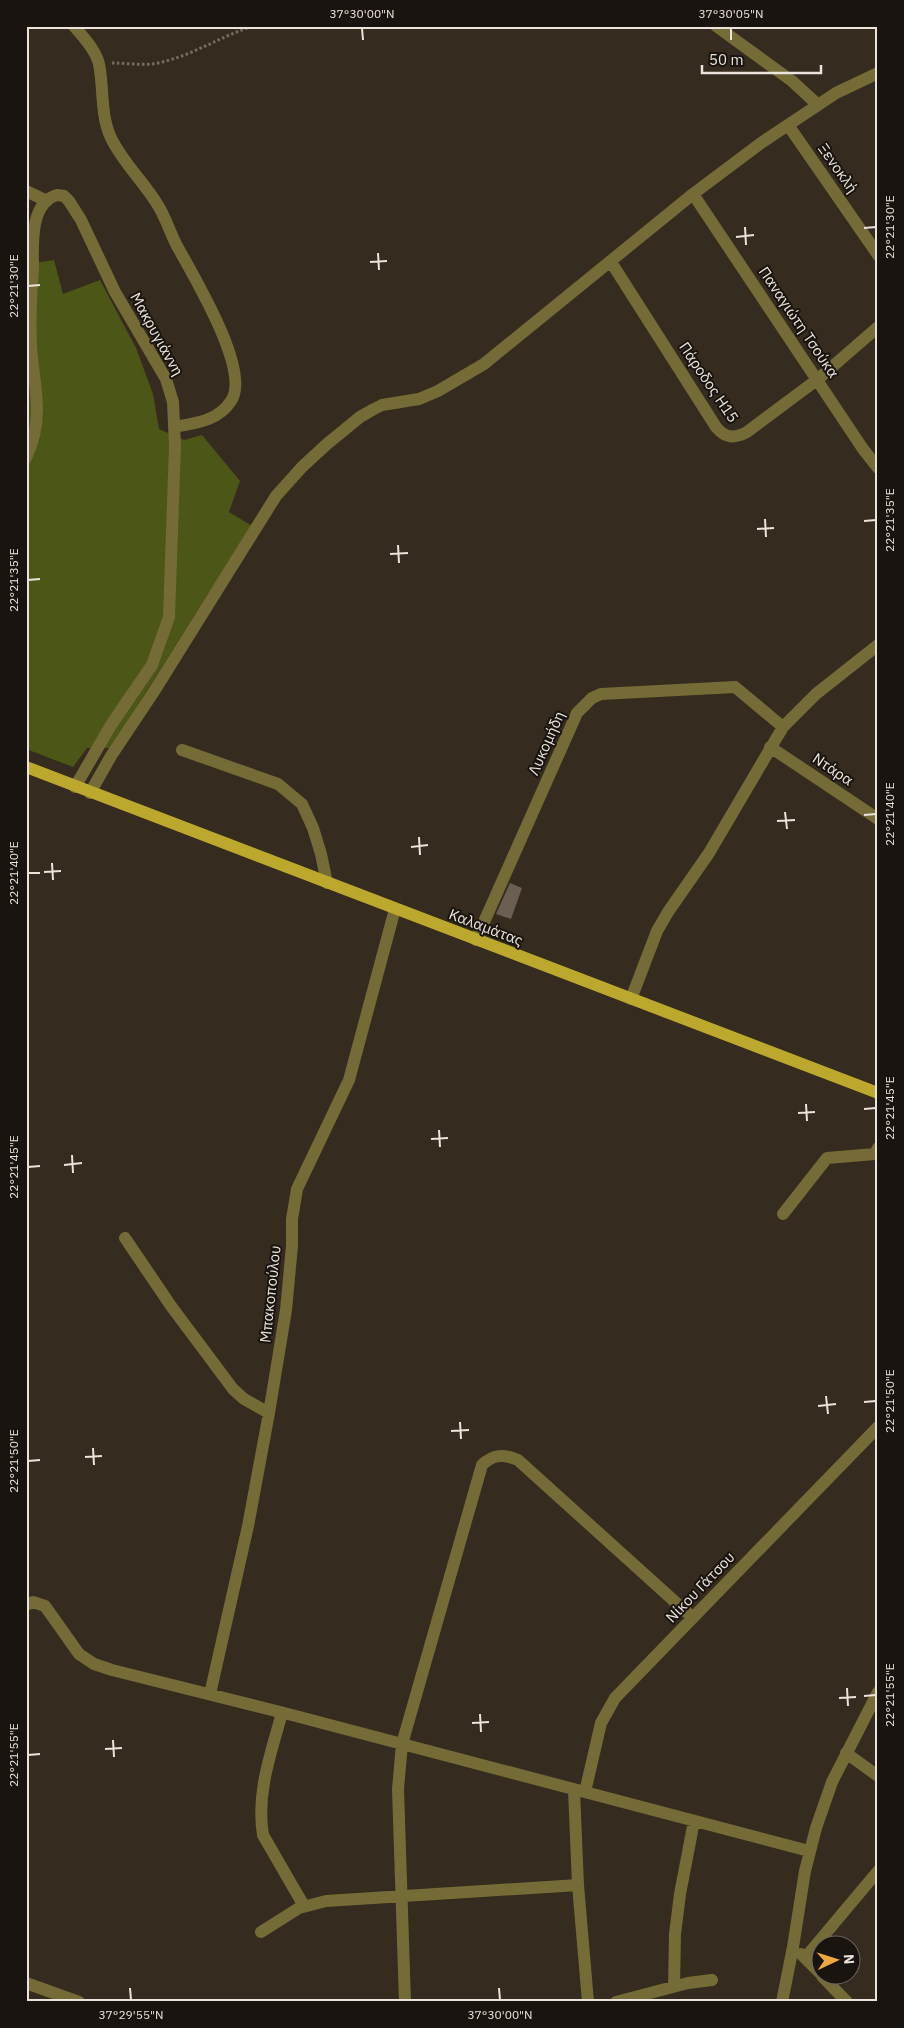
<svg xmlns="http://www.w3.org/2000/svg" width="904" height="2028" font-family="'IBM Plex Sans',sans-serif">
<rect width="100%" height="100%" fill="#352b1e"/>
<path fill="#4c5617" d="M28 239 27 264 54 260 63 294 100 280 136 348 153 394 159 429 184 440 202 435 240 481 229 512 254 527 212 587 111 748H87L73 767 26 749V240Z"/>
<path fill="#6a5f50" d="M510 883 522 888 511 919 496 914Z"/>
<g fill="none" stroke-linecap="round" stroke-linejoin="round">
<path stroke="#766d62" stroke-width="3" stroke-dasharray="2.5 2.5" stroke-linecap="butt" d="M112 63C127 63 144 66 158 63 194 55 219 37 253 26"/>
<path stroke="#746b37" stroke-width="12" d="M74 26C83 37 95 49 99 64 104 89 100 114 111 138 123 163 145 183 159 207 166 219 170 232 176 244 192 274 252 371 231 401 218 421 196 423 174 427
M716 26 792 81 818 105
M788 125 878 255
M26 191 47 201
M693 194 863 449 878 468
M611 262 716 427C725 438 734 439 747 432L818 379 878 327
M26 458C33 443 37 427 37 410 37 388 32 367 31 345 30 320 31 294 33 269 33 247 29 203 57 195L64 196 69 201 81 220 115 292 166 379 173 402 175 446 169 617 152 665 111 725 75 787
M770 747 878 819
M182 750 278 784 302 804 313 828 321 854 327 883
M90 793 111 756 153 693 276 496 302 467 327 444 360 417 374 409 382 405 419 399 438 391 484 364 693 194 761 143 836 93 878 73
M476 940 577 713 592 698 601 694 735 687 783 727
M631 999 657 931 668 912 709 853 783 727 816 694 878 645
M783 1214 827 1158 875 1154 878 1148
M125 1238 171 1306 233 1389 244 1399 269 1413
M26 1605 33 1602 45 1606 79 1654 94 1664 112 1670 292 1715 809 1851
M210 1694 248 1526 269 1413 286 1310 292 1246V1219L297 1189 349 1080 395 909
M282 1713C271 1753 256 1793 263 1835L304 1906
M846 1753 878 1776
M574 1790 578 1885 588 2002
M585 1792 601 1723 615 1698 878 1427
M261 1932 299 1908 326 1901 578 1885
M801 1954 822 1975
M805 1958 878 1871
M822 1976 847 2002
M26 1983 79 2002
M674 1986 675 1934 680 1894 694 1821
M405 2002 398 1789 402 1744 482 1465C493 1454 504 1454 518 1460L693 1618
M616 2002 688 1983 712 1980
M782 2002 793 1947 805 1871 816 1828 832 1782 878 1692"/>
<path stroke="#bba82d" stroke-width="12" d="M26 767 878 1093"/>
</g>
<path fill="none" stroke="#ebe4dc" stroke-width="2" d="M362 28 363 40M731 28V40M745 227 746 245M864 228 876 227M736 237 754 235M378 253 379 270M370 262 387 261M28 286 40 285M765 519 766 537M864 521 876 520M757 529 774 528M398 545 399 563M390 554 408 553M28 580 40 579M785 812 787 829M864 815 876 814M777 821 795 820M419 837 420 855M411 847 428 845M52 863 53 880M44 872 61 871M28 873H40M806 1104 807 1121M864 1109 876 1108M798 1113 815 1112M439 1130 440 1147M431 1139 448 1138M72 1155 73 1173M64 1165 82 1163M28 1167 40 1166M826 1396 828 1414M864 1402 876 1401M818 1406 836 1404M460 1422 461 1439M451 1431 469 1430M93 1448 94 1465M85 1457 102 1456M28 1461 40 1460M847 1688 848 1706M864 1696 876 1695M839 1698 856 1697M480 1714 481 1732M472 1723 489 1722M113 1740 114 1757M105 1749 122 1748M28 1755 40 1754M130 1988 131 2000M499 1988 500 2000"/>
<g text-anchor="middle" dominant-baseline="central" stroke-width="4" stroke-linejoin="round" paint-order="stroke">
<g font-size="15" fill="#ebe4dc" stroke="#19140f">
<text transform="translate(838 168) rotate(55)">Ξενοκλή</text>
<text transform="translate(799 322) rotate(56)">Παναγιώτη Τσούκα</text>
<text transform="translate(157 334) rotate(61)">Μακρυγιάννη</text>
<text transform="translate(709 382) rotate(56)">Πάροδος Η15</text>
<text transform="translate(546 743) rotate(-66)">Λυκομήδη</text>
<text transform="translate(833 769) rotate(34)">Ντάρα</text>
<text transform="translate(486 927) rotate(21)">Καλαμάτας</text>
<text transform="translate(270 1294) rotate(-84)">Μπακοπούλου</text>
<text transform="translate(700 1587) rotate(-46)">Νίκου Γάτσου</text>
</g>
</g>
<rect width="904" height="2028" fill="none" stroke="#19140f" stroke-width="55"/>
<g transform="translate(836 1960) rotate(86)"><circle r="24" fill="#19140f" stroke="#6d6761"/>
<path d="M0-4L9 19L0 12L-9 19Z" fill="#efa73e"/>
<text y="-8" font-size="14" font-weight="bold" text-anchor="middle" fill="#ebe4dc">N</text>
</g>
<path d="M702 65v8h119v-8" fill="none" stroke="#ebe4dc" stroke-width="2.5"/>
<text x="709" y="65" font-size="15" fill="#ebe4dc" stroke="#19140f" stroke-width="4" paint-order="stroke">50 m</text>
<rect x="28" y="28" width="848" height="1972" fill="none" stroke="#ebe4dc" stroke-width="2"/>
<g font-size="12" text-anchor="middle" fill="#ebe4dc">
<text x="362" y="18">37°30'00"N</text>
<text x="731" y="18">37°30'05"N</text>
<text transform="translate(890 227) rotate(-90)" y="4">22°21'30"E</text>
<text transform="translate(14 286) rotate(-90)" y="4">22°21'30"E</text>
<text transform="translate(890 520) rotate(-90)" y="4">22°21'35"E</text>
<text transform="translate(14 580) rotate(-90)" y="4">22°21'35"E</text>
<text transform="translate(890 814) rotate(-90)" y="4">22°21'40"E</text>
<text transform="translate(14 873) rotate(-90)" y="4">22°21'40"E</text>
<text transform="translate(890 1108) rotate(-90)" y="4">22°21'45"E</text>
<text transform="translate(14 1167) rotate(-90)" y="4">22°21'45"E</text>
<text transform="translate(890 1401) rotate(-90)" y="4">22°21'50"E</text>
<text transform="translate(14 1461) rotate(-90)" y="4">22°21'50"E</text>
<text transform="translate(890 1695) rotate(-90)" y="4">22°21'55"E</text>
<text transform="translate(14 1755) rotate(-90)" y="4">22°21'55"E</text>
<text x="131" y="2019">37°29'55"N</text>
<text x="500" y="2019">37°30'00"N</text>
</g>
</svg>
